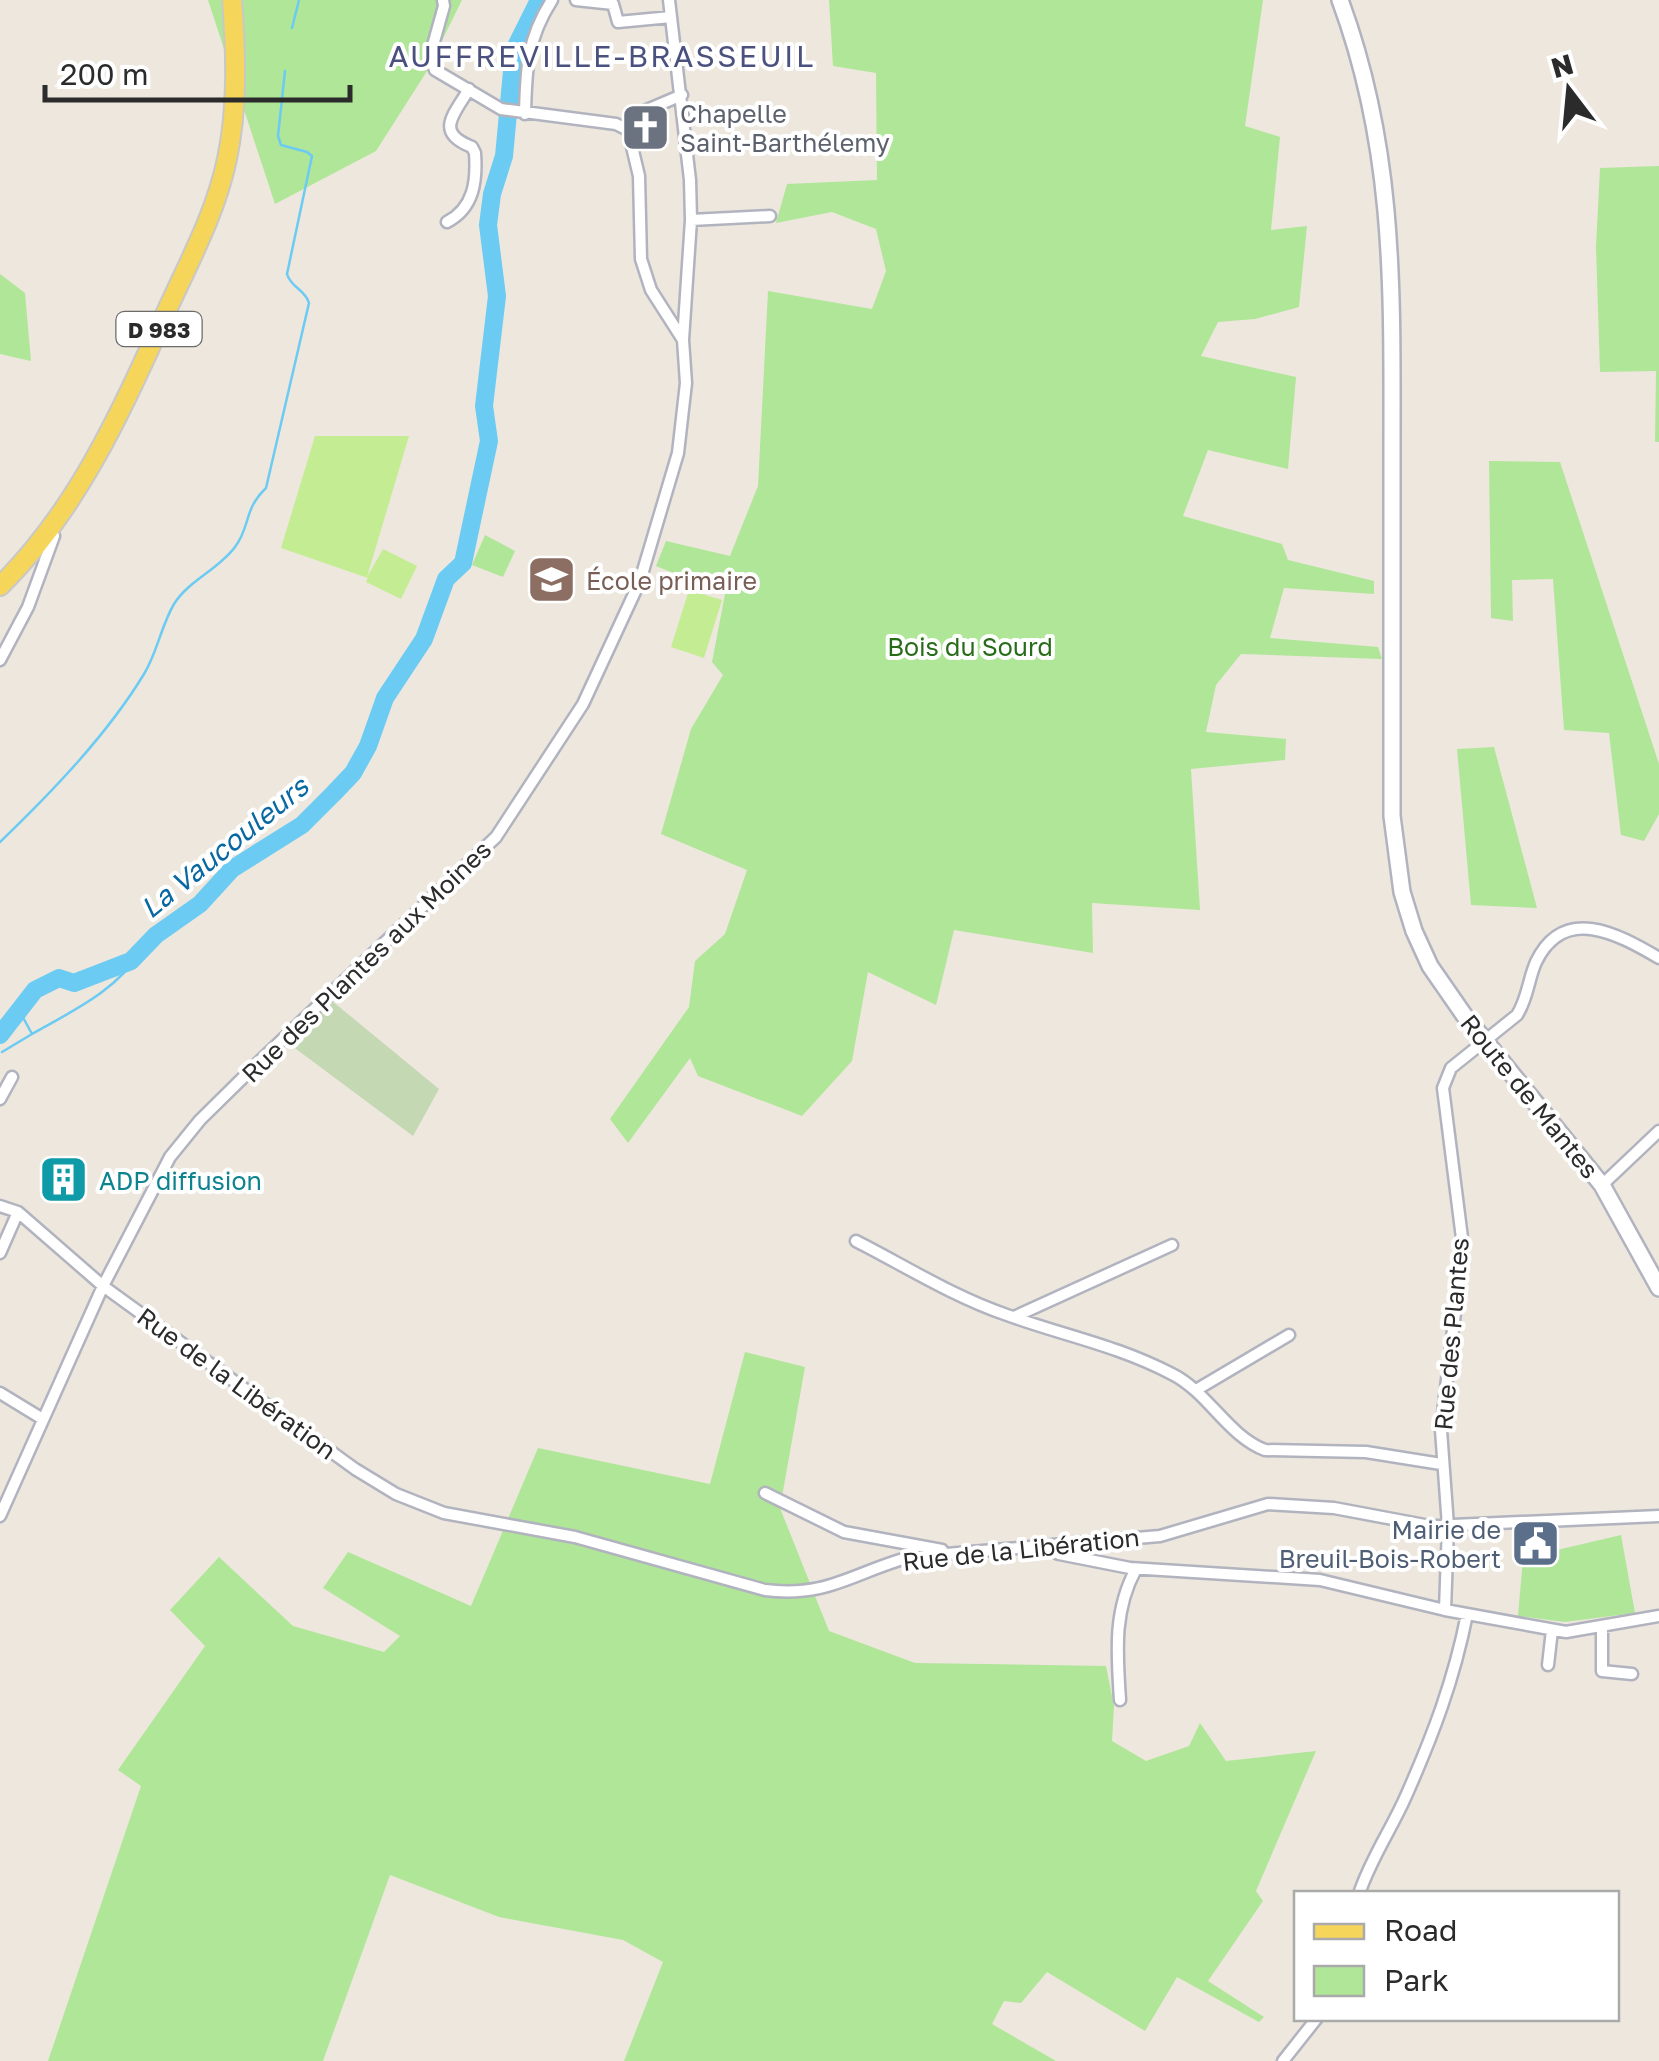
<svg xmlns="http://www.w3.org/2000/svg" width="1659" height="2061" font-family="'Golos Text',sans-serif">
<rect width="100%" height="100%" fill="#ede7dd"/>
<path fill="#b0e698" d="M208 0H462L427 71 376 151 275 204Z
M829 0H1263L1245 126 1280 137 1271 230 1307 226 1299 307 1255 319 1218 322 1201 356 1296 377 1288 469 1208 450 1183 516 1282 544 1288 560 1374 581V594L1284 588 1270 638 1378 647 1382 659 1241 654 1216 685 1206 732 1286 739 1285 760 1191 769 1200 910 1092 903 1093 953 954 930 936 1005 868 972 852 1061 802 1116 698 1076 690 1058 628 1143 610 1119 689 1007 695 961 725 934 747 870 661 834 691 729 723 675 712 662 725 594 656 566 666 541 730 556 758 486 768 291 872 309 886 271 876 229 832 212 776 223 787 184 877 180 876 73 833 66Z
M1659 166V442H1655L1656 371 1600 372 1596 247 1600 168Z
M0 274 25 293 31 361 0 354Z
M1489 461 1560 462 1659 764V814L1644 841 1621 835 1609 733 1564 730 1553 579 1512 580 1513 621 1491 618Z
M485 535 515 551 503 577 472 565Z
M1494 747 1537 908 1471 905 1457 749Z
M745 1352 805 1367 780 1508 829 1631 915 1663 1106 1666 1114 1706 1112 1741 1146 1761 1189 1746 1200 1723 1226 1761 1316 1751 1256 1891 1263 1901 1208 1981 1264 2017 1259 2022 1177 1977 1145 2031 1047 1972 1021 2003 1004 2001 992 2024 1056 2061H624L663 1962 623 1940 499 1917 390 1875 323 2061H48L141 1786 118 1770 205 1646 170 1610 219 1557 293 1626 384 1652 400 1636 323 1588 348 1552 471 1606 538 1448 710 1484Z
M1621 1535 1635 1613 1565 1622 1518 1616 1523 1558Z"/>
<path fill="#c4d8b3" d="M332 1001 439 1089 413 1136 288 1043Z"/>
<path fill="#c4ed93" d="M315 436H409L367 577 383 549 417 566 401 599 366 582 368 578 281 548Z
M689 590 722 600 704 658 671 647Z"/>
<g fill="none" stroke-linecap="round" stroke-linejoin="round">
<path stroke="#6ccbf3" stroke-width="2.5" d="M292 28 299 0
M0 842C51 793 107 735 144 674 157 653 161 626 174 604 189 580 218 570 235 547 251 526 243 510 266 488L309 303C305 289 291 288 287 274L312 156 307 152 281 145 278 136 285 71
M32 1034C74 1010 115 992 141 951
M2 1052 32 1034 19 1010"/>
<path stroke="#6ccbf3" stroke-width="18" d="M0 1035 35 990 59 978 74 983 131 961 156 935 200 904 232 869 302 825 333 794 353 773 368 746 385 698 424 639 446 579 463 563 489 441 484 406 497 296 488 225 492 194 504 156 514 50 539 0"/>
<defs>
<path id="minor" d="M443 0 444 6 430 56 435 70 501 109 616 124 628 130
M576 0 613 4 618 22 671 17
M669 0 690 180 691 220 683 340
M525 114C526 69 527 39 552 0
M628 130 642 112 682 95
M691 220 770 216
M447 222C474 208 477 181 475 153L472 147C434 132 454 115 469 89
M0 660 28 607 54 536 49 531
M0 1099 12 1077
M1602 1185 1659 1131
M0 1206 18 1212 103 1286 355 1469 396 1494 444 1513 575 1537 765 1590C828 1598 854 1572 910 1557L1160 1536 1268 1504 1334 1508 1430 1526 1659 1516
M856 1241C905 1266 954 1297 1007 1315 1065 1336 1116 1345 1172 1374 1208 1392 1228 1436 1265 1450L1366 1452 1441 1464
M0 1253 18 1212
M1014 1317 1172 1245
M1196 1390 1289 1335
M0 1393 41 1418
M765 1493 844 1532 942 1550
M0 1516 103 1286 170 1157 200 1120 265 1056 496 837 583 704 640 581 678 453 686 383 683 340 651 290 641 259 639 176 628 130
M1038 1545 1059 1554 1130 1568 1320 1580 1445 1610 1566 1632 1659 1616
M1445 1610 1448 1526 1441 1430 1463 1246 1443 1088 1451 1068 1517 1015C1528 998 1528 980 1536 962 1564 904 1618 934 1659 958
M1602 1627V1671L1632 1674
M1548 1665 1552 1630
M1120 1700C1117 1653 1113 1611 1136 1569
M1359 1894C1371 1858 1391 1830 1406 1796 1433 1735 1454 1680 1467 1614
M1283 2061 1317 2018"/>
<path id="secondary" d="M1340 0C1396 151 1392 293 1392 451 1393 573 1393 695 1392 816L1402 892 1414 931 1430 966 1464 1015 1602 1185 1659 1288"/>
<path id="primary" d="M0 586C79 509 123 407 168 308 190 260 216 212 227 159 238 107 236 53 232 0"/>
</defs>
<use href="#minor" stroke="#b1b3bf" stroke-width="15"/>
<use href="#secondary" stroke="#b1b3bf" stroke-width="20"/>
<use href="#primary" stroke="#c8c8c8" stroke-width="22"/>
<use href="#minor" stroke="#fff" stroke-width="10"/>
<use href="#secondary" stroke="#fff" stroke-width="15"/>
<use href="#primary" stroke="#f6d65a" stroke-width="18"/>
</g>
<defs>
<symbol id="church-square" viewBox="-11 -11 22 22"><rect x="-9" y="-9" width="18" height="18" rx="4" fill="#6b7280" stroke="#fff"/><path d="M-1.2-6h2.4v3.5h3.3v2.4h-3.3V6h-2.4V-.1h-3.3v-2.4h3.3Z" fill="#fff"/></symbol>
<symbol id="school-square" viewBox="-11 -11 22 22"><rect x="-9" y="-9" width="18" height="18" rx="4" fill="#8d6e63" stroke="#fff"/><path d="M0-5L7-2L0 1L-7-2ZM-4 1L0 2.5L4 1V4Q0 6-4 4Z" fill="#fff"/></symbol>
<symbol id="building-square" viewBox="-11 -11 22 22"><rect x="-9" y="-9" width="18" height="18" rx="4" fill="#0f9aa8" stroke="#fff"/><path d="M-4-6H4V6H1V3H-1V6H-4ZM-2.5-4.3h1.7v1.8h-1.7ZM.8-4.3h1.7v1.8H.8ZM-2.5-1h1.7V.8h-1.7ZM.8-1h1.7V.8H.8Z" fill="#fff"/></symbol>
<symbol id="civic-square" viewBox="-11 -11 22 22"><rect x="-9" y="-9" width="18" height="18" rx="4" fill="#5c6f8a" stroke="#fff"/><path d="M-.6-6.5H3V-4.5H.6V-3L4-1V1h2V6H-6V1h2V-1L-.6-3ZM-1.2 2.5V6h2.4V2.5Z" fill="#fff"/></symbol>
</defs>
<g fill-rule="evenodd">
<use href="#church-square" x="618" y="100" width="55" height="55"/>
<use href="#school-square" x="524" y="552" width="55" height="55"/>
<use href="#building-square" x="36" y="1152" width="55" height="55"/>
<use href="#civic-square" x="1508" y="1516" width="55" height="55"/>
</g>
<g text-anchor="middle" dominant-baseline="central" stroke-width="8" stroke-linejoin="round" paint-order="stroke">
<rect fill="#fff" stroke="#6b6b6b" stroke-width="2.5" x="116.5" y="312" width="85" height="34" rx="8"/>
<g font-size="22" font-weight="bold" fill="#2b2b2b">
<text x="159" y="329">D 983</text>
</g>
<g font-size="25" fill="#5b616d" stroke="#fff" text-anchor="start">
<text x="680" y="113">Chapelle<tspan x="680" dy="29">Saint-Barthélemy</tspan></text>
</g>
<g font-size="25" fill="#785e54" stroke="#fff" text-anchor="start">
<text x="586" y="580">École primaire</text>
</g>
<g font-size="25" fill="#276c18" stroke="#fff">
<text x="970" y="646">Bois du Sourd</text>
</g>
<g font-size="25" fill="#2b2b2b" stroke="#fff">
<text transform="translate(366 961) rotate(-44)">Rue des Plantes aux Moines</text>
<text transform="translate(1530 1096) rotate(51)">Route de Mantes</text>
<text transform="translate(1451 1334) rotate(-85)">Rue des Plantes</text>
<text transform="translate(237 1383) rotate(36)">Rue de la Libération</text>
<text transform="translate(1021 1549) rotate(-6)">Rue de la Libération</text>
</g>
<g font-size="25" fill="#0d838f" stroke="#fff" text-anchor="start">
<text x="99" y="1180">ADP diffusion</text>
</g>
<g font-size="25" fill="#4e5e75" stroke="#fff" text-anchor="end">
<text x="1501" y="1529">Mairie de<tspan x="1501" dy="29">Breuil-Bois-Robert</tspan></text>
</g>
<g font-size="28" font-style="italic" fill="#0968a2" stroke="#fff">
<text transform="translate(224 847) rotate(-39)">La Vaucouleurs</text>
</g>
<g font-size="30" letter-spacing="2.5" fill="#4a517e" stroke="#fff">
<text x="602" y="56">AUFFREVILLE-BRASSEUIL</text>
</g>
</g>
<rect x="1294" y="1891" width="325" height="130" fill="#ffffff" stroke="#aaaaaa" stroke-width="2.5"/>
<rect x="1314" y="1924" width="50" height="15" fill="#f6d65a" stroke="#aaaaaa" stroke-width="2.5"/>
<text x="1384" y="1941" font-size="30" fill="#2b2b2b">Road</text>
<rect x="1314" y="1966" width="50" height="30" fill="#b0e698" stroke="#aaaaaa" stroke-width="2.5"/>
<text x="1384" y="1991" font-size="30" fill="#2b2b2b">Park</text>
<g transform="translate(1569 90) rotate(344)" stroke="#ffffff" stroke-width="8" paint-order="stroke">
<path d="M0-8L18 38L0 25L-18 38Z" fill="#2b2b2b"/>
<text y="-15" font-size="28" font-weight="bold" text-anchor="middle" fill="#2b2b2b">N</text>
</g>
<path d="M45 85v15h305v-15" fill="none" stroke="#2b2b2b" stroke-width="5"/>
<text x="60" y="85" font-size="30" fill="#2b2b2b" stroke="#ffffff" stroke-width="8" paint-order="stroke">200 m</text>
</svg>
